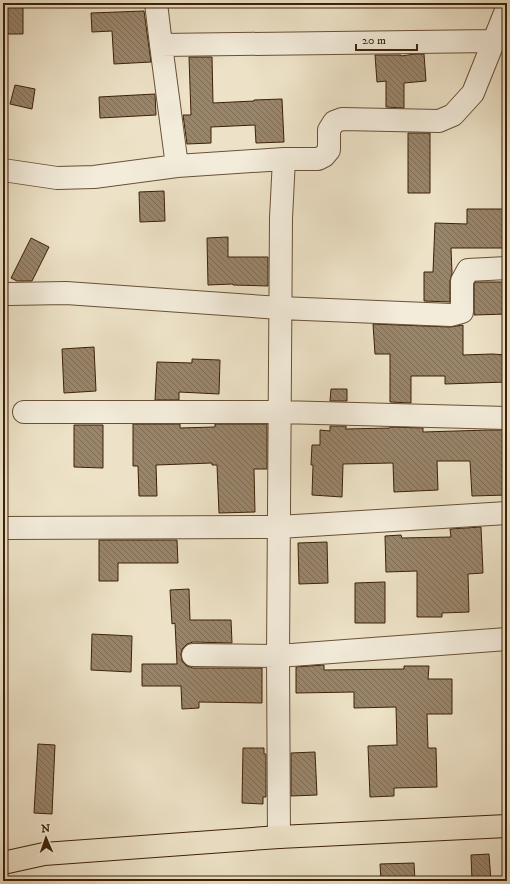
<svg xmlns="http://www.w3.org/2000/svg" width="510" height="884" font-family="'IM FELL DW Pica',serif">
<defs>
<pattern id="building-back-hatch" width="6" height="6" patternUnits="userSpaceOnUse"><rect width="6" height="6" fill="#99856a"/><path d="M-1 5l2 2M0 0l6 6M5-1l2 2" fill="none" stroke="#7e6c55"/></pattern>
</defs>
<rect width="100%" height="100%" fill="#ede2c7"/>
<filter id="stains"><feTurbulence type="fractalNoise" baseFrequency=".005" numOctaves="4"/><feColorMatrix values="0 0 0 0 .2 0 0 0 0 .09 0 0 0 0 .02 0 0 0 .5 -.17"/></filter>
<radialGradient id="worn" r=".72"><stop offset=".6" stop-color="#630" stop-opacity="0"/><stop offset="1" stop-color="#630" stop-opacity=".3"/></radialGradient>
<path fill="url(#building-back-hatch)" stroke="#3d2106" d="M7 3H23V34H7Z
M144 11 151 62 114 64 112 31 92 32 91 13Z
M415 54H424L426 81 404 83V108L386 107V81L377 82 375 55H401V56Z
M189 57H212L213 103 254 101V100L282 99 284 142 256 143 255 125 211 127V143L187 144 183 115H191Z
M15 85 35 89 32 109 10 104Z
M155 94 156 115 100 118 99 97Z
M408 133H430V193H408Z
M164 191 165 221 140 222 139 192Z
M467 209H507V248H451L452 273 450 281V302L424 301V272H433L435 223 467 224Z
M228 237V257H268V286L233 285V284L208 285 207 238Z
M31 238 49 247 32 281H17L11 278Z
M475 282H507V314L474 315V284Z
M373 324 450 327 463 325V355L492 354 507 355V382L445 384V376H411V403L390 402V354H375Z
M94 347 96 391 64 393 62 349Z
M192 359 220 360 219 394 179 392V400H155L157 362 192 363Z
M331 389H347V401H330Z
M133 424H180V428L215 427V424H267V469H254L255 512 219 513 217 465H212V463L156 465 157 496H139L138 466H133Z
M74 425H103V468L74 467Z
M330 426H346V429L390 428V427L423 428V432L489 430H507V495L472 496 470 461H437L438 490 394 492 393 463 343 464 342 497 312 495 313 465H311L312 445H320V430L330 431Z
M481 527 483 573 468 574 469 612 442 613V617H417V571L386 572 385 536 401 535 402 538 451 537 450 529Z
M99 540H177L178 563H118V581H99Z
M327 542 328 583 299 584 298 543Z
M385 582V623H355V583Z
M189 589 190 620H231L232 643 193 642 187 644 182 649 181 655 182 661 187 666 193 668H262V703L199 702V708L182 709 181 686H142V664H177L175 623 172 624 170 590Z
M92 634 132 636 131 672 91 670Z
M324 665V670L404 669V666H429L428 679H452V714H427L428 748H436L437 787 394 788V796L370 797 368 746 397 745 396 707 354 708V692L296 693V667Z
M38 744 55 745 52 814 34 813Z
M243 748H264V754H266V797H263V804L242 803Z
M315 752 317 795 291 796V753Z
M489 854 491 881H472L471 855Z
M414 863 415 881H381L380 864Z"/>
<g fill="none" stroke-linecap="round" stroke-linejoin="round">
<defs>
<path id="street" d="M156 3 161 45 177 166
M161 45 493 41
M3 170 57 178 94 177 177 166 284 159H318L324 156 329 150V130L334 122 342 119 439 121 453 115 473 93 507 8
M3 293 9 294 66 293 280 308 451 315 462 312V281L468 270 507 268
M24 412H280L507 418
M3 528 279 527 507 513
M193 655 278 656 507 639
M279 837 278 656 281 218 284 159"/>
<path id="primary" d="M3 863 44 854 279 837 507 826"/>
</defs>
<use href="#street" stroke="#695136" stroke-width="24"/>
<use href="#primary" stroke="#3d2106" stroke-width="24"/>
<use href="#street" stroke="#f3ecdb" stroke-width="22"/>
<use href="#primary" stroke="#ede2c7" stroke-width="22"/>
</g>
<rect width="510" height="884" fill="none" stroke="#ede2c7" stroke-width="16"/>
<rect x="4" y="4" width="502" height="876" fill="none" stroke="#3d2106" stroke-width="2"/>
<rect x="8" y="8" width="494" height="868" fill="none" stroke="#3d2106"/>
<g transform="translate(46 838) rotate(358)" stroke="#f3ecdb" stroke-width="3" paint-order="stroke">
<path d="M0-3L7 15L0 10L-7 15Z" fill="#3d2106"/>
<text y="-6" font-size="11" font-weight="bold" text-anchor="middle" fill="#3d2106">N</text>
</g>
<path d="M356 44v6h61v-6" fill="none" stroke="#3d2106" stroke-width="2"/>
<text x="362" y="44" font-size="12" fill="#3d2106" stroke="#f3ecdb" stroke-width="3" paint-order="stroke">20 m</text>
<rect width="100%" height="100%" filter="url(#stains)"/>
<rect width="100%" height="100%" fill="url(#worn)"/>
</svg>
